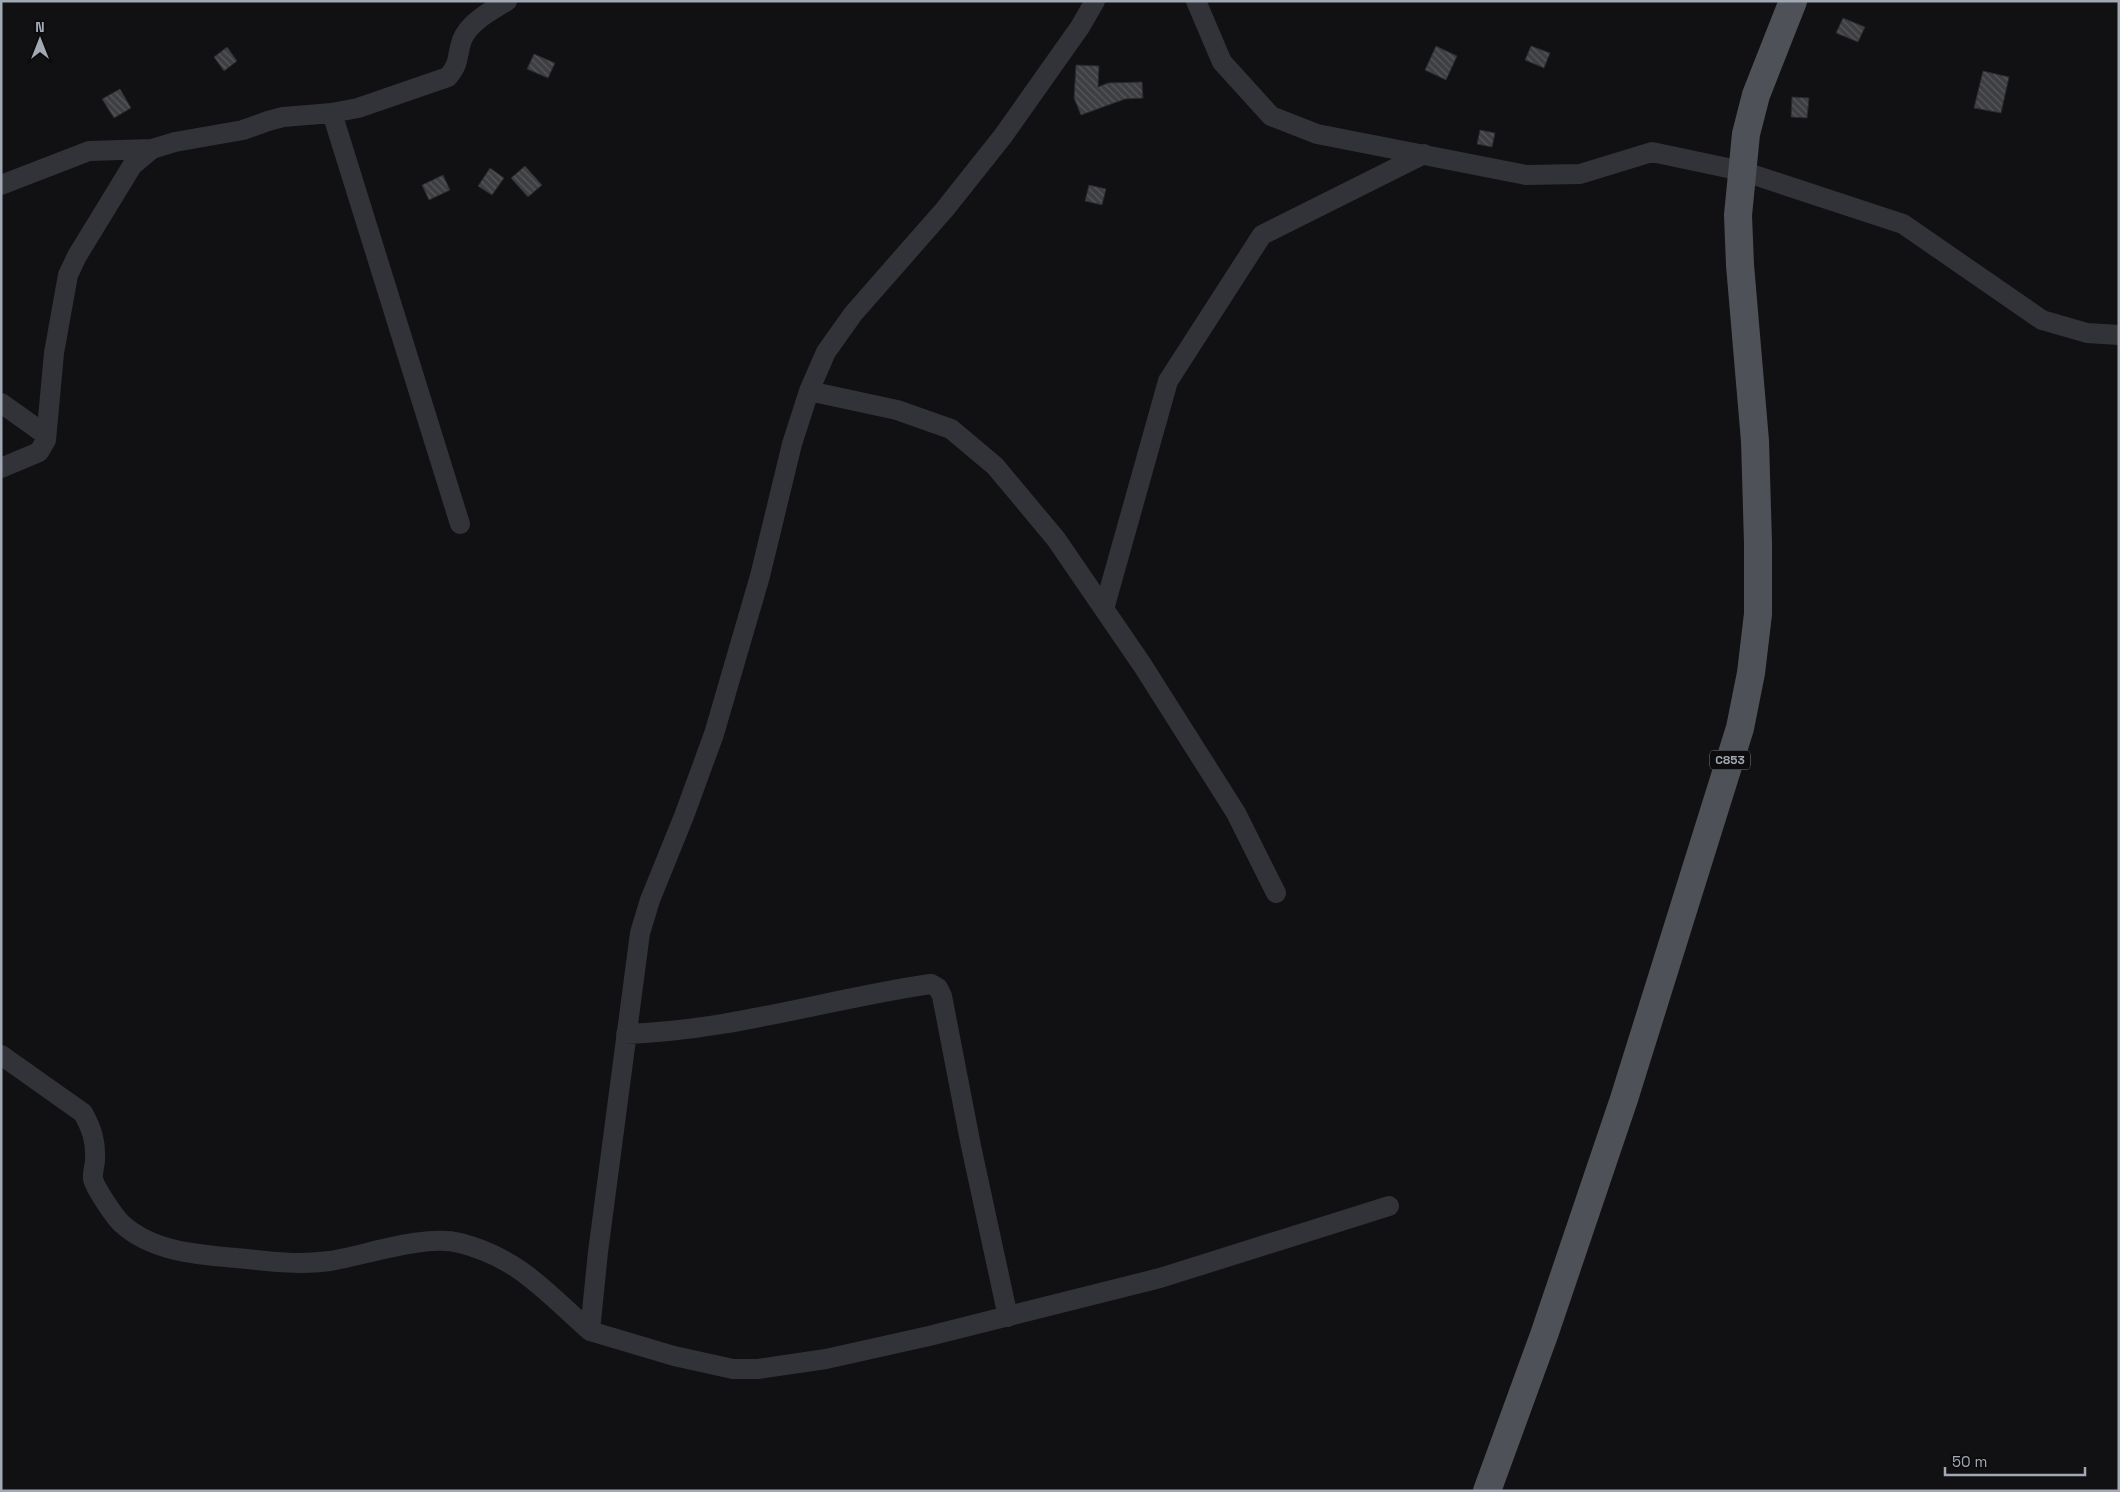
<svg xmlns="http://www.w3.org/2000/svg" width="2120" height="1492" font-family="'Space Grotesk',sans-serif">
<defs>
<pattern id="building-back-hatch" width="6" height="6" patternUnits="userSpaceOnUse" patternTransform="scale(1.25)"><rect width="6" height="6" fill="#3d3f43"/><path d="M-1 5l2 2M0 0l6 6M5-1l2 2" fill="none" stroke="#56585c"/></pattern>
</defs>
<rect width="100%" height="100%" fill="#111113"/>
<path fill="url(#building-back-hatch)" stroke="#2b2b2f" d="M1843 18 1865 27 1858 42 1836 33Z
M1436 46 1457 56 1446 80 1425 70Z
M1531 46 1550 53 1544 68 1525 60Z
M227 47 237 61 224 71 214 57Z
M534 54 555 63 548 78 527 69Z
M1076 65 1099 66 1098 87 1108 83 1142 82 1143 98 1125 99 1081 115 1074 98Z
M1983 71 2009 77 2001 113 1974 108Z
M120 89 131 108 114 118 102 99Z
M1792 97 1809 98 1807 118 1791 117Z
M1480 130 1495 133 1492 147 1477 144Z
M525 166 542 185 528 197 511 178Z
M490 168 504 178 492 195 478 186Z
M443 175 450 190 429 200 422 185Z
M1089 185 1106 189 1102 205 1085 201Z"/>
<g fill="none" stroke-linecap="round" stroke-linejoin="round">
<path stroke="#323338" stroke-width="20" d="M1095 1 1080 27 1003 136 945 209 853 314 826 352 809 391 792 444 760 576 714 734 684 816 650 900 640 933 598 1252 590 1331 674 1356 733 1369H758L826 1359 929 1336 1160 1278 1389 1206
M1196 1 1222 62 1271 116 1317 134 1526 175 1580 174 1652 152 1742 171 1903 224 2042 320 2087 333 2119 335
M332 113 460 524
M1 185 89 151 152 149
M809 391 897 410 951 429 995 466 1056 539 1143 666 1236 813 1276 893
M1 403 46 435
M1 468 39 452 46 440 54 353 68 275 77 256 132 166 152 149 175 142 243 130 268 121 283 117 332 113 358 108 448 77C461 61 456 57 462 40 469 22 491 11 507 1
M1104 609 1168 381 1262 235 1424 154
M626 1034C727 1031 825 1000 924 985L931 984 938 988 942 996 971 1146 1008 1317
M1 1055 83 1113C92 1129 96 1142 95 1160 95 1166 92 1172 93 1179 95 1188 114 1216 121 1223 154 1254 205 1255 247 1259 274 1262 302 1265 330 1261 367 1255 424 1234 460 1243 519 1258 547 1293 590 1331"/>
<path stroke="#4e5157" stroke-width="28" d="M1487 1491 1544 1335 1624 1099 1740 728 1751 673 1758 614V543L1755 441 1740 265 1738 215 1746 134 1756 95 1793 1"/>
</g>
<g text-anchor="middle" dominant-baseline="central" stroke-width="4.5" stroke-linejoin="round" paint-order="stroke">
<rect fill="#0c0c0e" stroke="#757a82" stroke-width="1" x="1710" y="750.5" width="40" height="19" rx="4"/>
<g font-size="12" font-weight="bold" fill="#a2a9b4">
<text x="1730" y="760">C853</text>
</g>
</g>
<rect width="2120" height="1492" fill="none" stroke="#a2a9b4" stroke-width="5"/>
<g transform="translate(40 40)" stroke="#0c0c0e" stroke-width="4" paint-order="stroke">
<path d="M0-4L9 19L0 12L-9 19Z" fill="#a2a9b4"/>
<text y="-8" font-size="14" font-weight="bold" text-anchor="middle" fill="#a2a9b4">N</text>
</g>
<path d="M1945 1467v8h140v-8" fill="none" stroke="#a2a9b4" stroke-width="2.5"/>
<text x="1952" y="1467" font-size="15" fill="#a2a9b4" stroke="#0c0c0e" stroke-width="4" paint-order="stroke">50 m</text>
</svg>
